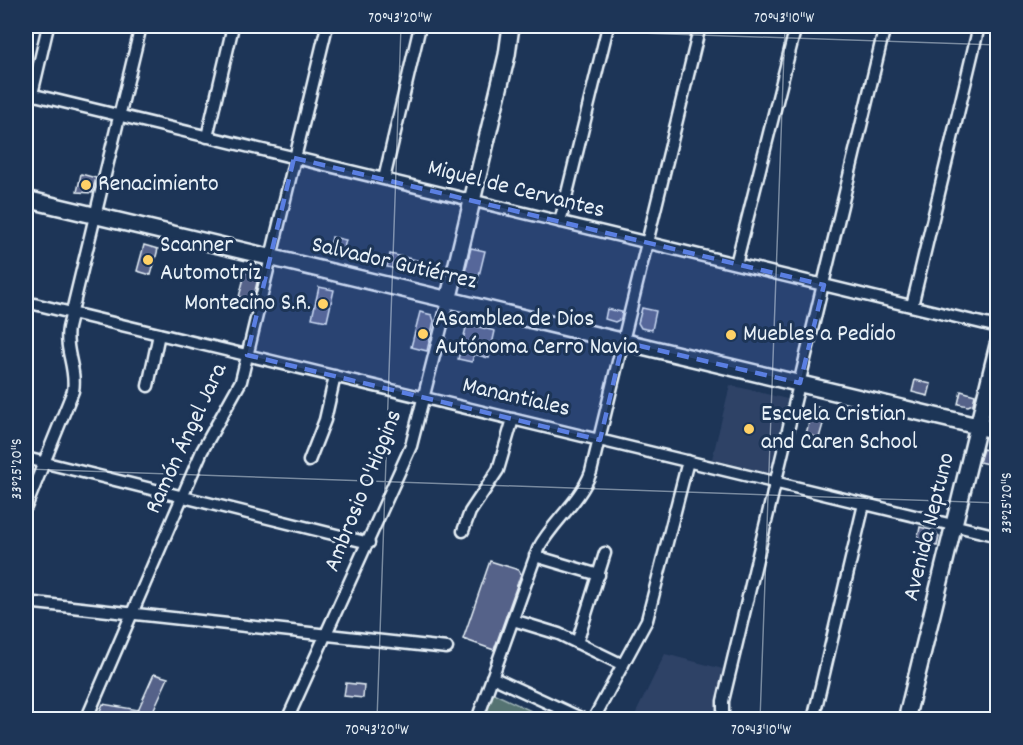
<svg xmlns="http://www.w3.org/2000/svg" width="1023" height="745" font-family="Dekko,sans-serif">
<rect width="100%" height="100%" fill="#1d3557"/>
<filter id="ink" filterUnits="userSpaceOnUse"><feTurbulence type="fractalNoise" baseFrequency=".0167" numOctaves="2"/><feDisplacementMap in="SourceGraphic" scale="12" xChannelSelector="R" yChannelSelector="G"/><feConvolveMatrix kernelMatrix="1 2 1 2 8 2 1 2 1" color-interpolation-filters="sRGB"/></filter>
<g filter="url(#ink)">
<path fill="#2e4266" d="M730 385 787 399 769 473 712 459Z
M665 654 723 669 713 719H633Z"/>
<path fill="#547372" stroke="#9eb2b5" stroke-width="1.5" d="M493 693 548 719H483Z"/>
<path fill="#556289" stroke="#e8f1f8" stroke-width="1.5" d="M81 174 96 178 92 193 77 192Z
M332 237 346 240 342 255 329 252Z
M144 245 158 249 151 275 137 271Z
M471 248 485 251 476 288 462 284Z
M390 254 417 260 414 273 387 267Z
M246 270 256 273 258 278 253 300 239 297Z
M319 287 334 290 327 321 312 318Z
M642 308 656 311 652 330 641 328 638 323Z
M607 309 622 312 621 319 615 322 605 319Z
M420 312 432 315 434 321 427 351 411 347Z
M467 324 495 331 489 358 474 354 472 362 458 359Z
M915 380 931 384 928 396 912 392Z
M961 391 975 395 973 404 968 406 958 404Z
M813 406 827 410 819 438 806 434Z
M983 449 991 451 988 464 979 462Z
M920 527 935 531 939 537 937 546 917 542Z
M490 561 519 570 521 574 494 650 463 639Z
M154 674 168 678 153 711 173 720H96L103 704 138 710Z
M346 683 364 685 363 698 344 696Z"/>
<g fill="none" stroke-linecap="round" stroke-linejoin="round">
<defs>
<path id="street" d="M26 93 998 327
M32 94 48 26
M207 137 233 26
M384 179 420 26
M560 222 608 26
M736 264 796 26
M26 302 998 536
M912 306 979 26
M148 386 159 334
M26 458 369 543
M309 461 325 420 335 376
M26 507 73 391C77 369 64 350 68 328L141 26
M463 531 470 512 498 470 513 419
M535 556 599 575
M26 602 447 648
M513 620 559 634 623 665
M577 643 605 553
M492 677 585 720
M86 720 202 451 241 381 327 26
M287 720 411 446 448 301
M477 720 538 549C553 521 580 502 591 472L700 26
M593 720 647 620 688 461
M723 720V701L885 26
M813 720 864 504"/>
<path id="secondary" d="M26 199 998 431
M448 301 507 55 511 26
M906 720 998 345"/>
</defs>
<use href="#street" stroke="#e8f1f8" stroke-width="15"/>
<use href="#secondary" stroke="#e8f1f8" stroke-width="20"/>
<use href="#street" stroke="#1d3557" stroke-width="10"/>
<use href="#secondary" stroke="#1d3557" stroke-width="15"/>
</g>
</g>
<path fill="#5a7fe2" fill-opacity="0.2" stroke="#5a7fe2" stroke-width="4.5" stroke-dasharray="12 8" stroke-linejoin="round" d="M294 158 824 285 800 383 623 342 600 440 247 355Z"/>
<path fill="none" stroke="#e8f1f8" stroke-width="1.5" stroke-opacity="0.45" d="M432 26 998 45M26 469 998 503M377 720 401 26M760 720 785 26"/>
<g fill="#ffd166" stroke="#1d3557" stroke-width="2">
<circle cx="86" cy="185" r="6"/>
<circle cx="148" cy="260" r="6"/>
<circle cx="323" cy="304" r="6"/>
<circle cx="423" cy="334" r="6"/>
<circle cx="731" cy="335" r="6"/>
<circle cx="749" cy="429" r="6"/>
</g>
<g text-anchor="middle" dominant-baseline="central" stroke-width="6" stroke-linejoin="round" paint-order="stroke">
<g font-size="24" fill="#e8f1f8" stroke="#1d3557" text-anchor="start">
<text x="98" y="185">Renacimiento</text>
<text x="160" y="246">Scanner<tspan x="160" dy="28">Automotriz</tspan></text>
<text x="311" y="304" text-anchor="end">Montecino S.R.</text>
<text x="435" y="320">Asamblea de Dios<tspan x="435" dy="28">Autónoma Cerro Navia</tspan></text>
<text x="743" y="335">Muebles a Pedido</text>
<text x="761" y="415">Escuela Cristian<tspan x="761" dy="28">and Caren School</tspan></text>
</g>
<g font-size="24" fill="#e8f1f8" stroke="#1d3557">
<text transform="translate(516 190) rotate(14)">Miguel de Cervantes</text>
<text transform="translate(394 264) rotate(13)">Salvador Gutiérrez</text>
<text transform="translate(516 398) rotate(13)">Manantiales</text>
<text transform="translate(187 439) rotate(-65)">Ramón Ángel Jara</text>
<text transform="translate(364 491) rotate(-68)">Ambrosio O'Higgins</text>
<text transform="translate(930 527) rotate(-76)">Avenida Neptuno</text>
</g>
</g>
<rect width="1023" height="745" fill="none" stroke="#1d3557" stroke-width="66"/>
<rect x="33" y="33" width="957" height="679" fill="none" stroke="#e8f1f8" stroke-width="2"/>
<g font-size="15" text-anchor="middle" fill="#e8f1f8">
<text x="400" y="22">70°43'20"W</text>
<text x="784" y="22">70°43'10"W</text>
<text transform="translate(16 469) rotate(-90)" y="5">33°25'20"S</text>
<text transform="translate(1006 503) rotate(-90)" y="5">33°25'20"S</text>
<text x="377" y="734">70°43'20"W</text>
<text x="761" y="734">70°43'10"W</text>
</g>
</svg>
